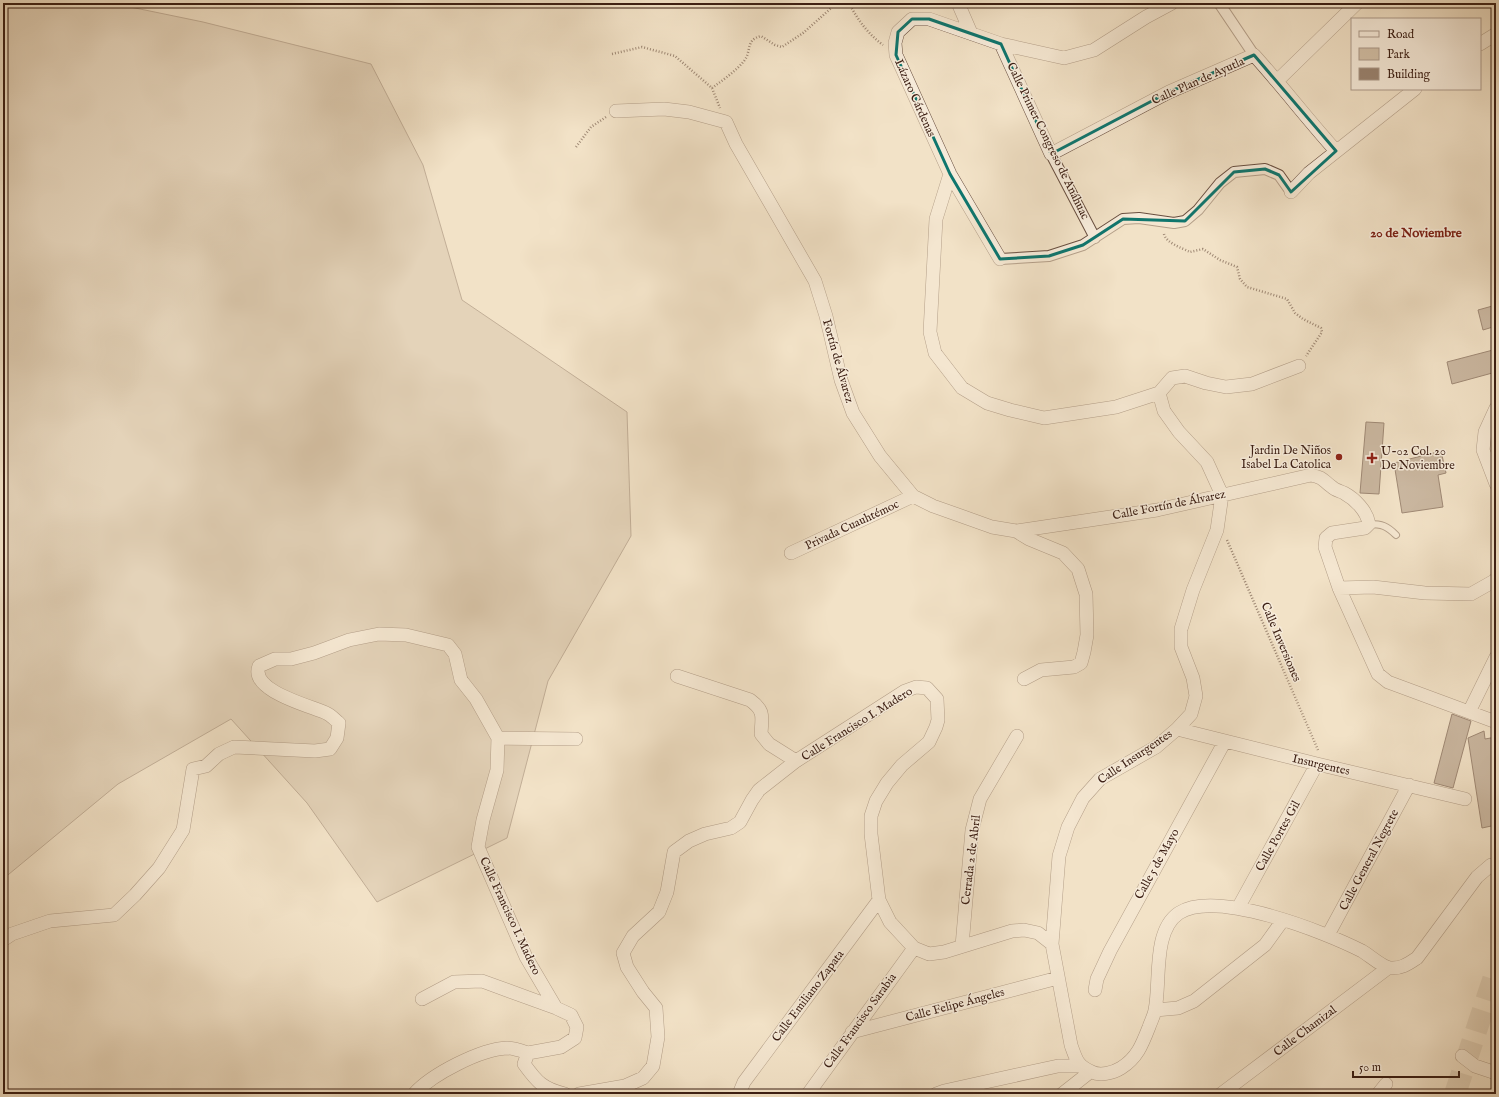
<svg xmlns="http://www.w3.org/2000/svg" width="1499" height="1097" font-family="'IM FELL English',serif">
<rect width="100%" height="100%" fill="#f2e2c7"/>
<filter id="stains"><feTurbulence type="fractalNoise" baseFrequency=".005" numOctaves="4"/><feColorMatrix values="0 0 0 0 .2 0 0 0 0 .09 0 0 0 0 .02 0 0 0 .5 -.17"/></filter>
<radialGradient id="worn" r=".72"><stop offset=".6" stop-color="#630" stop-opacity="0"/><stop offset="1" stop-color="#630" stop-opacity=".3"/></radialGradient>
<path fill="#d3c1a8" stroke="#87705e" d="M3 3H111L203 22 371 64 423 165 462 300 627 412 631 536 548 681 507 838 377 902 307 803 231 719 118 784 3 879Z"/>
<path fill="#9a8471" stroke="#3b1e13" d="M1496 305V326L1483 330 1478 310Z
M1493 350 1496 360V372L1452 384 1447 362Z
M1366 422 1384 423 1379 494 1360 493Z
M1441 451 1446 473 1438 475 1443 507 1402 513 1394 463Z
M1452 714 1471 721 1453 788 1434 783Z
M1484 731 1485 739 1496 737V825L1482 828 1468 738Z"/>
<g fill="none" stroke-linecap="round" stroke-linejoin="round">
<path stroke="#cdbba3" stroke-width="22" stroke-dasharray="22 11" stroke-linecap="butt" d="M1455 1094 1496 971"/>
<defs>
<path id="service" d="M1369 524C1382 524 1387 526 1396 535"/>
<path id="pedestrian" d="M1219 3 1254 55
M1051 154 1095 238
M1000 259 1049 256 1083 245 1123 219 1139 218 1174 223 1185 221 1198 210 1220 183 1234 172 1265 169 1279 175 1291 192"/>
<path id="minor" d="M958 3 971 33
M1001 44 1051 154 1169 92 1254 55C1282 86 1308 120 1336 151
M1480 44 1496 34
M1277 81 1357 3
M616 111 664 109 689 112 726 122 736 144 815 281 826 316 841 380 853 413 880 456 913 496 933 506 992 527 1016 531 1157 510 1311 475C1325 478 1322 480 1332 487 1335 490 1340 491 1344 493 1355 499 1367 511 1369 524L1365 528 1332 533 1326 538 1325 547 1339 588 1378 674 1388 682 1496 722
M950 174 936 219 930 332 935 353 962 388 987 403 1010 410 1044 418 1116 407 1159 393 1172 378 1185 376 1206 383 1226 387 1252 384 1299 366
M1291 192 1309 173 1415 89
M1000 259 950 174 896 55 895 43 898 32 912 19H929L1001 44 1064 58 1094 50 1146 17 1172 3
M1159 393 1164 411 1179 432 1207 462 1222 495 1217 530 1193 590 1181 629V647L1193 678 1196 696 1191 714 1177 729 1156 747 1100 779 1083 798 1068 827 1059 856 1052 944 1071 1045C1076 1059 1077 1066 1092 1072 1100 1076 1113 1073 1121 1068 1137 1058 1142 1045 1149 1027 1151 1021 1154 1016 1155 1010 1161 982 1152 931 1179 913 1216 889 1325 932 1362 951 1369 955 1382 967 1390 968 1401 969 1408 964 1417 958L1477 877 1491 865 1496 864
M1496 408 1485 432 1483 450 1496 484
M1016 531 1029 539 1063 553 1078 569 1086 594 1087 635 1084 652 1081 663 1074 667 1041 670 1024 679
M791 553 913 496
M1339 588 1373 587 1425 593 1471 594 1494 581 1496 579
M677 676 750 700C765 711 762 716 761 734L769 744 796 761
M1469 712 1496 657
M1177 729 1317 764 1465 799
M498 738 576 739
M1238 908 1317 764
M1328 935 1409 785
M3 940 12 934 50 921 114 915 135 895 159 868 183 830 193 769 206 766 219 754 234 747 315 751 330 749 337 738 339 723C335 720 331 715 326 713 311 706 249 691 259 666L275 659H291L314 653 349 640 379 634 406 635 448 645 455 654 461 680 476 699 498 738 497 770 483 820 478 847 526 957 556 1008
M962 946 972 830 980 799 1017 736
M1095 990 1097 979 1110 951 1225 741
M422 999 454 982 482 981 556 1008 571 1015 577 1027 575 1038 561 1047 528 1053 524 1064C537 1082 543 1089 565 1094
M1155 1010 1178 1008 1194 1001 1265 945 1283 920
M852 1032 1058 978
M1462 1056 1475 1066 1496 1073
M414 1094C432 1074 481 1049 507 1048 514 1048 522 1051 528 1053
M579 1094 625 1086 643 1078 653 1066 658 1037 656 1008 643 992 627 967 623 953 633 936 659 912 667 892 674 852 689 841 705 834 731 828 740 822 752 800 759 790 796 761 905 691 916 687 927 688 937 699 938 720 936 727 929 742 902 765 887 783 876 801 871 816V834L879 900 890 922 914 948 929 954 944 952 1012 931 1024 930 1038 933 1052 944
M739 1094 744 1082 879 900
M808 1094 914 948
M936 1094 944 1091 1058 1066H1081
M1062 1094 1090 1072
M1221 1094 1388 968
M1378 1094 1386 1084"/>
</defs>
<use href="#service" stroke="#694f40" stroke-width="8"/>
<use href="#pedestrian" stroke="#694f40" stroke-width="12"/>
<use href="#minor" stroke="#694f40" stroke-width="14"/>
<path stroke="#3b1e13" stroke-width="2.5" stroke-dasharray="1 2" stroke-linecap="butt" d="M849 3C857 19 868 34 883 45
M612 54 642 47 675 56 712 88 720 108
M712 88C723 80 736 71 744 61 752 51 745 40 761 36L775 45 782 47 803 33 837 3
M576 147 591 127 606 117
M1164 234C1166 243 1182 248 1190 252L1203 249 1220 260 1237 267 1240 279 1247 287 1287 299 1295 313 1303 319 1321 328 1322 332 1306 356
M1227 540 1318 750"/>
<use href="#service" stroke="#f7ecdb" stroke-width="6"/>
<use href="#pedestrian" stroke="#f7ecdb" stroke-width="10"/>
<use href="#minor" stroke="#f7ecdb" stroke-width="13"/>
</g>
<path d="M0 0H1499V1097H0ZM912 19H929L1001 44 1051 154 1169 92 1254 55 1336 151 1291 192 1279 175 1265 169 1234 172 1185 221 1123 219 1083 245 1049 256 1000 259 950 174 896 55 898 32Z" fill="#f2e2c7" fill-opacity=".55" fill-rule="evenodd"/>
<path fill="none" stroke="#0f766e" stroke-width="3" stroke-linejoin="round" d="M912 19H929L1001 44 1051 154 1169 92 1254 55 1336 151 1291 192 1279 175 1265 169 1234 172 1185 221 1123 219 1083 245 1049 256 1000 259 950 174 896 55 898 32Z"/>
<g fill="#8f2418" stroke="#f7ecdb" stroke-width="1.5">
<circle cx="1339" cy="457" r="4"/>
<path d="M1370 452h4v4h4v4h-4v4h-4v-4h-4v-4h4z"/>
</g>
<g text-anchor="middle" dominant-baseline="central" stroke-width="3" stroke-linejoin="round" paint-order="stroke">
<g font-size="12" fill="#3b1e13" stroke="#f7ecdb">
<text transform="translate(1198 81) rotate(-24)">Calle Plan de Ayutla</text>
<text transform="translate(915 98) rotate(66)">Lázaro Cárdenas</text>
<text transform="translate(1048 141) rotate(64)">Calle Primer Congreso de Anáhuac</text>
<text transform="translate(838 361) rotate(74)">Fortín de Álvarez</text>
<text transform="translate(1169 505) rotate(-11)">Calle Fortín de Álvarez</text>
<text transform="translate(852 525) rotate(-25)">Privada Cuauhtémoc</text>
<text transform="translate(1281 642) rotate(67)">Calle Inversiones</text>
<text transform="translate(857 724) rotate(-32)">Calle Francisco I. Madero</text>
<text transform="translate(1135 757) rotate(-34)">Calle Insurgentes</text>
<text transform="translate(1321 765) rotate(13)">Insurgentes</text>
<text transform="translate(1278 836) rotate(-61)">Calle Portes Gil</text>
<text transform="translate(971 860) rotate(-83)">Cerrada 2 de Abril</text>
<text transform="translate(1369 860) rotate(-62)">Calle General Negrete</text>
<text transform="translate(1157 864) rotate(-61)">Calle 5 de Mayo</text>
<text transform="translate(510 916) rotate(65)">Calle Francisco I. Madero</text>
<text transform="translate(808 996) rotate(-53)">Calle Emiliano Zapata</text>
<text transform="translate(955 1005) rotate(-15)">Calle Felipe Ángeles</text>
<text transform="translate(860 1021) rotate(-54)">Calle Francisco Sarabia</text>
<text transform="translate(1305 1031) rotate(-37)">Calle Chamizal</text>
</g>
<g font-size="12" fill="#3b1e13" stroke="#f7ecdb" text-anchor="end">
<text x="1331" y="450">Jardin De Niños<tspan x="1331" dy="14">Isabel La Catolica</tspan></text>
<text x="1381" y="451" text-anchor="start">U-02 Col. 20<tspan x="1381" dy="14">De Noviembre</tspan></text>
</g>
<g font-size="13" font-weight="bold" fill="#7a1f14" stroke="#f7ecdb">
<text x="1416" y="233">20 de Noviembre</text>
</g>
</g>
<rect width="1499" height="1097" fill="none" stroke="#f2e2c7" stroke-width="16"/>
<rect x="4" y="4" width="1491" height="1089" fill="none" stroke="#3b1e13" stroke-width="2"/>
<rect x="8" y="8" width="1483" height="1081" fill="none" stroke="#3b1e13"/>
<rect x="1351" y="18" width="130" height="72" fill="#f7ecdb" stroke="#ac9a8b"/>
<rect x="1359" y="31" width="20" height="6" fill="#f7ecdb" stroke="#ac9a8b"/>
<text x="1387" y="38" font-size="12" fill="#3b1e13">Road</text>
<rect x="1359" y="48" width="20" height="12" fill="#d3c1a8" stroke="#ac9a8b"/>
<text x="1387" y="58" font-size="12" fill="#3b1e13">Park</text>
<rect x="1359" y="68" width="20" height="12" fill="#9a8471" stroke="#ac9a8b"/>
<text x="1387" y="78" font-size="12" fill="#3b1e13">Building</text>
<path d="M1353 1071v6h106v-6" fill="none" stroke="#3b1e13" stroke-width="2"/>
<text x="1359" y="1071" font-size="12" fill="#3b1e13" stroke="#f7ecdb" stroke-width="3" paint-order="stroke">50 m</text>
<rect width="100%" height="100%" filter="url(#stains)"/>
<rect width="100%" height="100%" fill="url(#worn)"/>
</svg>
